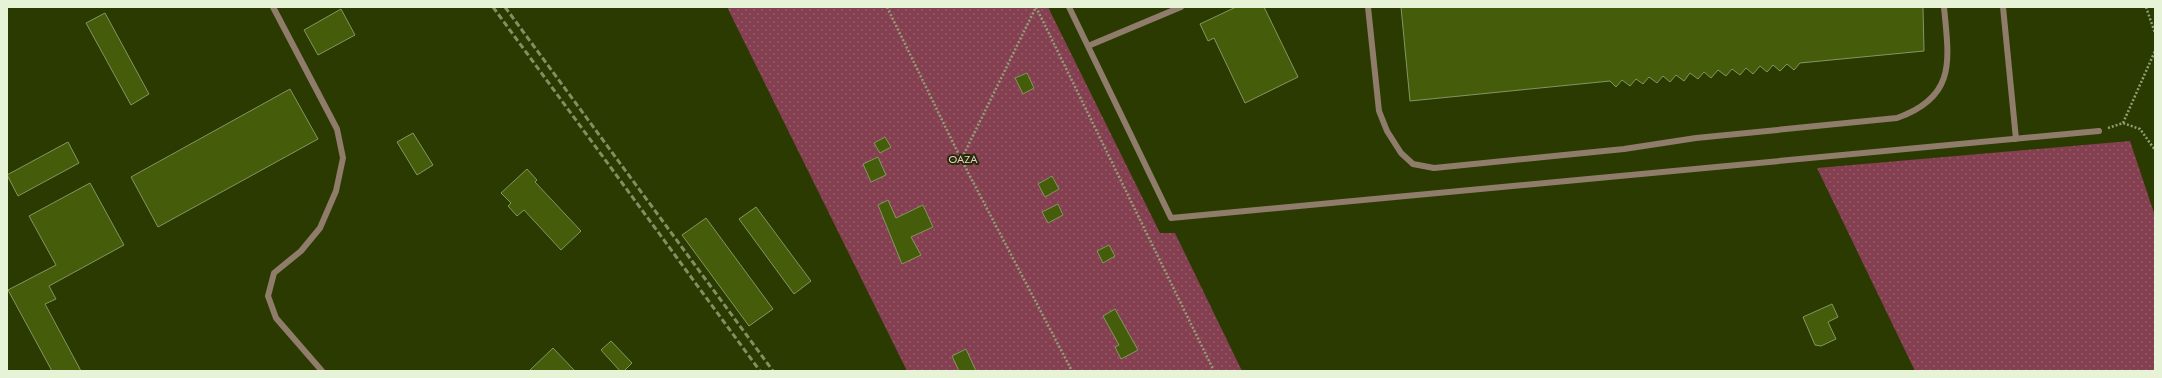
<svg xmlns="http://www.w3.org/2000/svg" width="2162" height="378" font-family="Jost,sans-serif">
<defs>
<pattern id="green-dots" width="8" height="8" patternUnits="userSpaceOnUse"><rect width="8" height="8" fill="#843f51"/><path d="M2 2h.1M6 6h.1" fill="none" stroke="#955b69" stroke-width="1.8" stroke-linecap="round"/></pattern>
</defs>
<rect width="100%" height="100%" fill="#2a3a01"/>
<path fill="url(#green-dots)" d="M727 7H1048L1160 233H1175L1242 371H907Z
M2130 141 2155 216V371H1915L1817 168Z"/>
<path fill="#455c0b" stroke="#839760" d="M1236 7H1264L1298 77 1245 103 1214 38 1208 41 1200 24Z
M1401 7H1923L1924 51 1800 63 1794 70 1787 64 1780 71 1773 65 1767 72 1760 66 1753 74 1746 68 1740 75 1732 69 1726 76 1718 70 1711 78 1704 72 1698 79 1690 73 1684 81 1676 75 1670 82 1663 76 1657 83 1649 77 1643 84 1636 79 1630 86 1622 80 1616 87 1610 81 1410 101Z
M341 9 355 35 318 55 304 30Z
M105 13 149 94 131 105 86 23Z
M1027 73 1034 88 1023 94 1015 78Z
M290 89 318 139 158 227 131 177Z
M413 133 433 165 417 175 397 142Z
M885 137 891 147 880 153 874 143Z
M68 142 79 163 18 196 7 175Z
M878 157 886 175 871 182 863 164Z
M527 169 537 180 535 182 581 231 561 250 524 210 517 216 508 206 511 203 501 193Z
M1052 176 1059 189 1045 197 1038 184Z
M90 183 124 245 49 286 56 299 45 304 81 371H52L8 290 56 265 29 216Z
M888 200 896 218 923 205 933 227 911 237 921 255 902 264 878 205Z
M1058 204 1063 215 1048 223 1042 212Z
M756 207 811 281 794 294 739 219Z
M706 218 773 309 749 326 682 235Z
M1109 245 1115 256 1103 263 1097 251Z
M1832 304 1838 317 1828 322 1836 339 1821 346 1815 345 1803 317Z
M1115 309 1138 350 1121 359 1115 347 1119 345 1103 316Z
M611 341 632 363 624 371H620L601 350Z
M553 348 575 371H529Z
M966 349 976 371H959L952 356Z"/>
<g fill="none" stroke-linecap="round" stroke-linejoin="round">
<path stroke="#919f75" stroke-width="2.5" stroke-dasharray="2 2" stroke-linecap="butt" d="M887 7 961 159 1072 371
M1036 7 1214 371
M2146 7 2155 33
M2123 123 2155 51
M2108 128 2123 123 2140 129 2155 150
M962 158 1036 7"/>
<path stroke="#907c6a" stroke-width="6" d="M273 7 337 129 343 158 336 191 320 228 301 251 274 273 268 296 276 318 322 371
M1069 7 1171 218 2099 131
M1368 7 1379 111 1387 131 1401 153 1413 164 1434 168 1624 149 1696 138 1897 118C1957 97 1949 60 1944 7
M2003 7 2016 139
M1088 46 1181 7"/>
<path stroke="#818f63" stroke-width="3" stroke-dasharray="6 3" stroke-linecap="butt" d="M493 7 760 371
M505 7 773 371"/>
</g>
<g text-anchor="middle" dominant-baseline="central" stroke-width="4" stroke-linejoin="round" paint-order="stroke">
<g font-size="11" fill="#f4c5ce" stroke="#222f05">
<text x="963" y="159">OAZA</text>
</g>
</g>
<rect width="2162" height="378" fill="none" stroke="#e7f3d6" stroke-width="16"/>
</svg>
